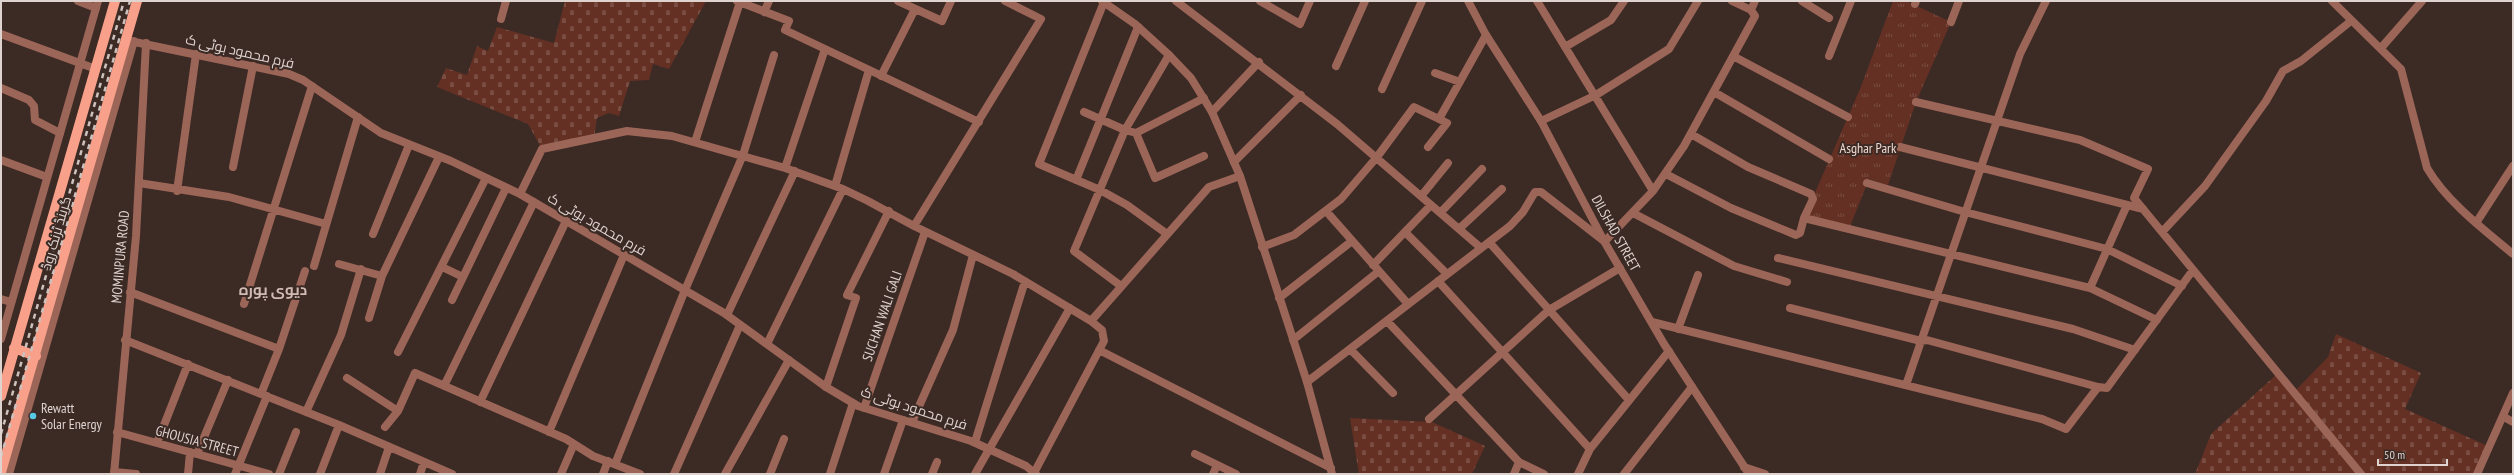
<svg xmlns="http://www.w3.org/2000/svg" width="2514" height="475" font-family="'PT Sans Narrow',Cairo,sans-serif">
<defs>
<pattern id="cemetery-stones" width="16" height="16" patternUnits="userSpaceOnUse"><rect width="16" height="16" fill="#643023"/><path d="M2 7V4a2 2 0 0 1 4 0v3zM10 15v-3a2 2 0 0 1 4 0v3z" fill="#7a4d42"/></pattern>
<pattern id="park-tufts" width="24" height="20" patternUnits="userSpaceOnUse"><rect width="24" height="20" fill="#643023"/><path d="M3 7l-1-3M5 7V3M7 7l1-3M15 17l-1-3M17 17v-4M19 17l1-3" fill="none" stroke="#7a4d42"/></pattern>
</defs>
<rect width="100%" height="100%" fill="#3c2a25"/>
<path fill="url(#cemetery-stones)" d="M565 1H706L669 69 653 64 649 80 630 81 619 116 609 113 597 118 594 138 542 149 528 124 437 87 446 68 467 75 477 46 488 51 497 27 554 43Z
M2336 334 2421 373 2405 409 2488 446 2476 474H2195L2211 434 2278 373 2294 392 2328 357Z
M1350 418 1432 422 1485 446 1472 474H1359Z"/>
<path fill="url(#park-tufts)" d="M1893 1H1906L1951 22 1916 102 1888 185 1869 179 1849 229 1804 218 1860 89Z"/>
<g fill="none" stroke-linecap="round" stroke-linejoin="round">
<path stroke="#9b6557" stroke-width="8" d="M78 1 96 8
M737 1 789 21 785 30 979 122
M898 1 942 21 951 1
M1176 1 1337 124 1481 248
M1260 1 1300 24 1310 1
M1537 1 1653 191
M1732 1 1751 10
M1802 1 1829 18
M1104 2 1039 164 1100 190 1127 205 1167 234
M1915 4 1916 1
M764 12 769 1
M501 19 506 1
M1951 22 1959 1
M1 34 96 69
M1565 47 1611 20 1624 1
M2381 48 2422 1
M1733 56 1848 117
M1829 56 1851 1
M1336 66 1365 1
M1435 73 1460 82
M881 76 915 9
M1 88 29 100 34 106 35 120 60 133
M1382 89 1422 1
M1714 92 1829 159
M1916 102 2080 140 2148 169 2134 198 2361 474
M1084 112 1125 130 1136 133 1204 98
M1212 112 1259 62
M1541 121 1596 95 1669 49 1698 1
M1136 133 1155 178 1204 156
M1691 134 1748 167 1811 194 1813 199 1804 218 2090 288
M695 142 740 2
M1428 147 1447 123 1439 119
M1900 147 2143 209
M1 160 47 177
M1234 162 1301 95
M233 167 253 66
M785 168 825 49
M1666 174 1731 208 1796 235 1800 233 1804 218
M1076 180 1138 27
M139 183 229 197 326 224
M1867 183 1965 212 2107 249 2182 286
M835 186 869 70
M177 191 196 54
M520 194 542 149 627 131 672 136 785 168 843 189 868 201 914 226 1013 274 1091 321 1102 330 1104 341 1034 473
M1422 195 1448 163
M2127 205 2090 288 2157 320
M1326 211 1408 304
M1441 212 1482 169
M1633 213 1734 266 1787 282
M2476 223 2513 166
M914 226 1041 19 1005 1
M1460 228 1502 189
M1405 232 1447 274
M2162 232 2205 186 2266 101 2283 71 2301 61 2351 21
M373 234 409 145
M1489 242 1629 400
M1262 247 1294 235 1341 199 1377 157 1414 107 1439 119 1486 35
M1778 258 2073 329 2135 350
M339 264 382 276
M1373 265 1431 205
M314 266 358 117
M442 267 463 277
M1438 281 1590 449
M1121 286 1074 251 1125 130 1169 55
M130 292 279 349 261 394
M1279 298 1352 241
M1 299 11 302
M452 300 506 188
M244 304 312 86
M1790 308 1921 341 1927 340 2098 387
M727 315 795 171
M369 318 382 276 439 157
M1091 321 1209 187 1240 176
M1387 321 1519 462 1544 474
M1652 322 2042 419 2066 429 2098 387 2107 388 2193 270
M1678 329 1698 275
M125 340 339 425 452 474
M1293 340 1379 271
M767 344 843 189
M279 349 305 271
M1350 349 1393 393
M1099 350 1331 468
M398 352 486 178
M347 378 398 411
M1307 382 1510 226 1523 212 1535 192H1541L1604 241 1607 239 1653 191 1684 146 1755 16 1751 10 1755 1
M1906 385 2020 54 2046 1
M444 386 534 202
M826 387 856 298 847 295 889 211
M480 402 566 221
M864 408 925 232
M306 412 341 335 361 269
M2504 417 2513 422
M1429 419 1549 310 1620 268
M912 422 953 330 973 255
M385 427 398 411 415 373 566 439 593 456 640 474
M117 432 269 474
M549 432 624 255
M975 442 1025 281
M157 443 188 364
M197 454 228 380
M1195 454 1236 474
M615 464 685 290 743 155 774 55
M1744 467 1765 474
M114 472 136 474
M188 474 190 452
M235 474 267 396
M279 474 296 432
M320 474 339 425
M380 474 389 447
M420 474 424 462
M561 474 574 444
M603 474 608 461
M674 474 740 325
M725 474 789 360
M770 474 784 439
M830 474 853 403
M884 474 903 420
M932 474 937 462
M975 474 1070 308
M1213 474 1217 465
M1514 474 1519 462
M1578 474 1590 449 1669 351
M1624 474 1692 387"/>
<path stroke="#9b6557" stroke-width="8" d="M1102 1 1135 24 1169 55 1191 78 1212 112 1240 176 1307 382 1332 474
M1468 1 1486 35 1541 121 1604 241 1664 344 1749 474
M2332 1 2401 69 2427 168C2447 202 2483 229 2513 254
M125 40 289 74 303 80 381 133 451 161 520 194 724 313 826 387 858 406 971 441 1026 466 1036 474
M1 339 98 1
M9 474 134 41
M114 474 136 236 146 43
M2477 474 2513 393"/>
<path stroke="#f8a08a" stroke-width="10" d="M14 348 36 356
M1 396 115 1
M1 472 137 1"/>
<path stroke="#cdc1be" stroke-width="2.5" stroke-dasharray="5 5" stroke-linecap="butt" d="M1 434 124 1
M1 457 130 1"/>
</g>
<circle fill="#57c9e3" stroke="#3c2a25" stroke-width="1.5" cx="33" cy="416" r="4"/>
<g text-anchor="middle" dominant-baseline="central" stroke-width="4" stroke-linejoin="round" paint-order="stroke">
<g font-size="14" fill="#dfd3d0" stroke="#3c2a25">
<text transform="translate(240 51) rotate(13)">فرم محمود بوٹی ک</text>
<text transform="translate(597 224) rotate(30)">فرم محمود بوٹی ک</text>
<text transform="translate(56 233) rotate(-74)">گرینڈ ٹرنک روڈ</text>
<text transform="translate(1616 233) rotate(61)">DILSHAD STREET</text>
<text transform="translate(120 257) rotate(-85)">MOMINPURA ROAD</text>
<text transform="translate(882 316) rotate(-71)">SUCHAN WALI GALI</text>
<text transform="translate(914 408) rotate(18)">فرم محمود بوٹی ک</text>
<text transform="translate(197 441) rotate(15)">GHOUSIA STREET</text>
</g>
<g font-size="14" fill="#f0d9d3" stroke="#3c2a25">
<text x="1868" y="148">Asghar Park</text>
</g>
<g font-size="14" fill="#dfd3d0" stroke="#3c2a25" text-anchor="start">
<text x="41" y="408">Rewatt<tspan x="41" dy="16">Solar Energy</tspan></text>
</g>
<g font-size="15" font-weight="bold" fill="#d2bbb5" stroke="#3c2a25">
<text x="273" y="289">دیوی پورہ</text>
</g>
</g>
<rect width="2514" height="475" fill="none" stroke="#dfd3d0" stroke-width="4"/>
<path d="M2378 459v6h69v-6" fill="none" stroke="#dfd3d0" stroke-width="2"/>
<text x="2384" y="459" font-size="12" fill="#dfd3d0" stroke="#3c2a25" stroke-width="3" paint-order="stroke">50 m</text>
</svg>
